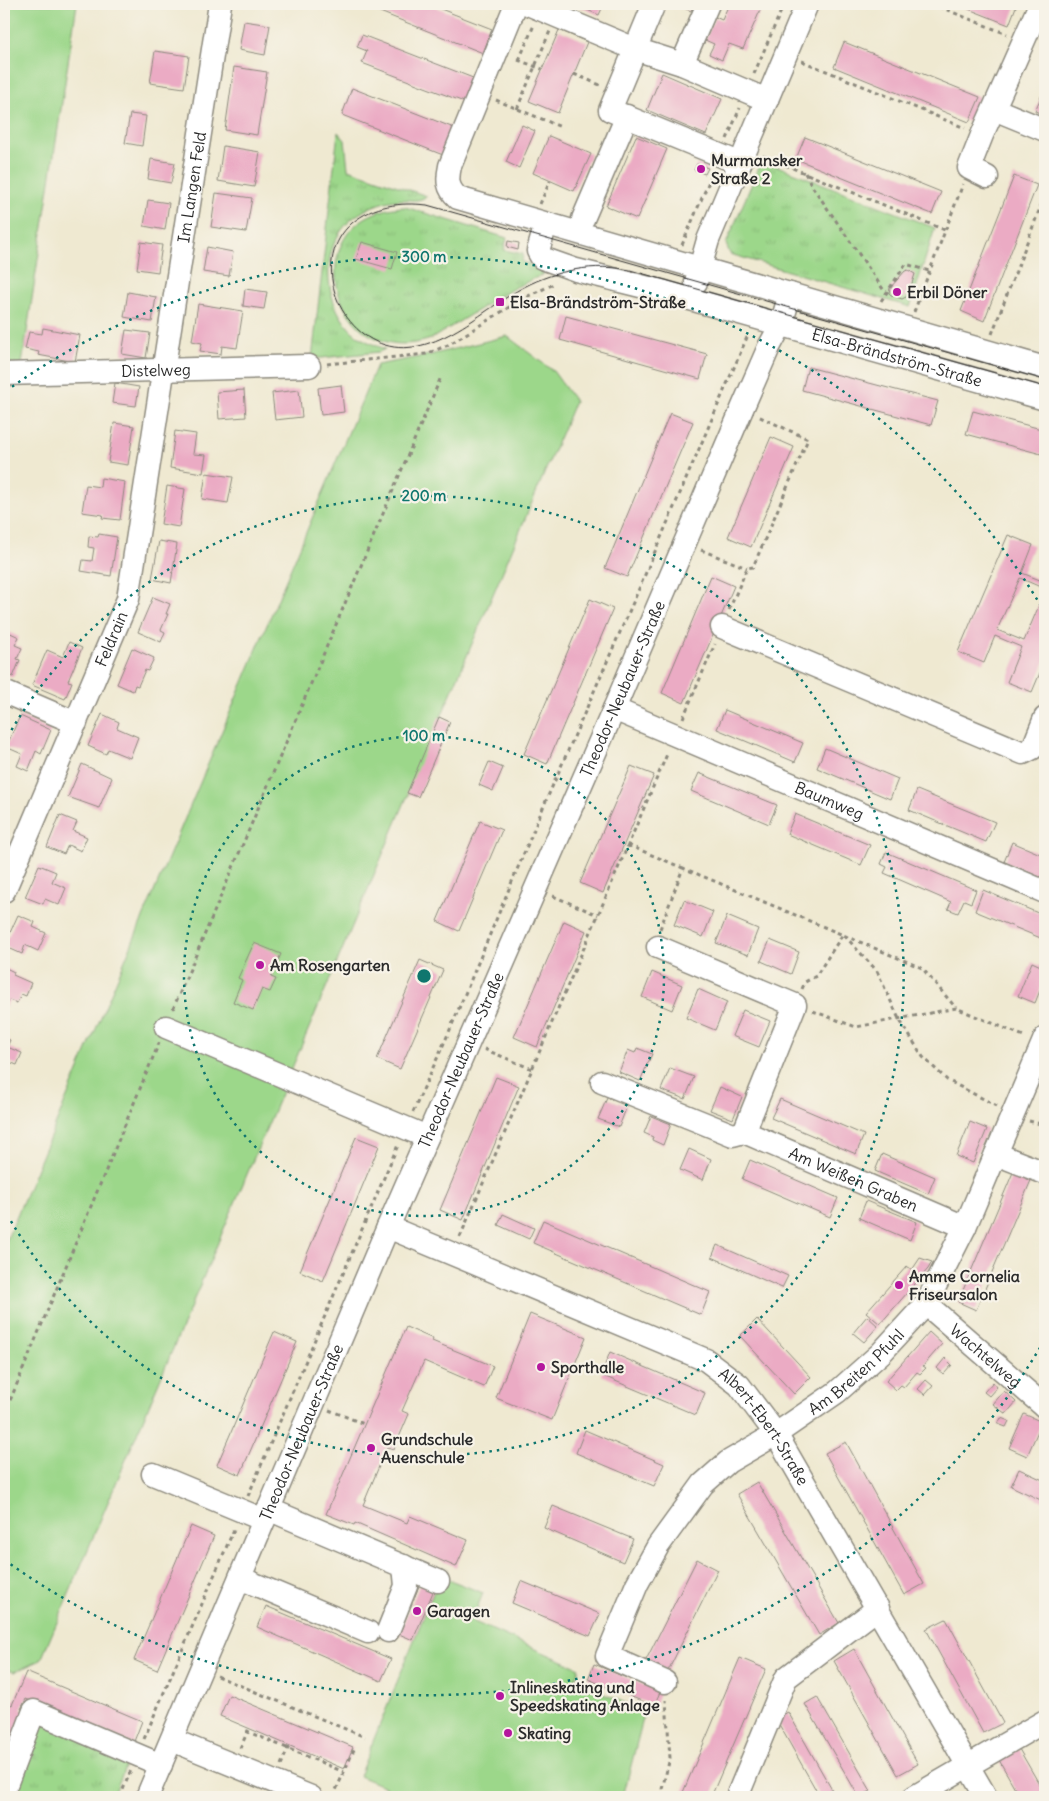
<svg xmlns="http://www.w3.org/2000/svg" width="1049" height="1801" font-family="Delius,sans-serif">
<defs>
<pattern id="grass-tufts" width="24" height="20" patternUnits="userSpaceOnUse" patternTransform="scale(1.25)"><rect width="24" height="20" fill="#9cd78a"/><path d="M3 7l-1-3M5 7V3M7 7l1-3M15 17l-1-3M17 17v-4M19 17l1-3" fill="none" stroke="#87b977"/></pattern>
</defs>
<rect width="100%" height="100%" fill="#f7f3e8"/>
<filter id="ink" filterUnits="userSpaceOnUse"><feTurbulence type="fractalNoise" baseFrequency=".02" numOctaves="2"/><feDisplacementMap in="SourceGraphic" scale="10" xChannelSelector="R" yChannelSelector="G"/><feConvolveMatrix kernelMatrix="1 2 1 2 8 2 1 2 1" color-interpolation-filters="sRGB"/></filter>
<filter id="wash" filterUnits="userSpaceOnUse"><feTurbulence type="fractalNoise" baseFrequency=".0096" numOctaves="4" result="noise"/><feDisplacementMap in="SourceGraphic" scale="20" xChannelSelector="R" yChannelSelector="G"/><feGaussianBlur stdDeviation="1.12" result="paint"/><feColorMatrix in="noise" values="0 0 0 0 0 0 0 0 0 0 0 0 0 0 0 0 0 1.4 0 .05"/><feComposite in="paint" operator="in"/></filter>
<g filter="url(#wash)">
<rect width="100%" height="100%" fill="#efe9d1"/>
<path fill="url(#grass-tufts)" stroke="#64815a" d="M338 132 345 140 348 169 427 196C417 203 410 199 398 200 385 201 373 205 362 212 320 236 320 294 349 328 359 339 372 344 385 349L379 352 312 359Z
M762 160 935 228 910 307 730 254 726 244Z
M405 207 507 238 504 250 523 254 522 262 539 267 544 274 514 288 431 339C329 374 292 212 405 207Z
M37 1718 130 1755 113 1797H5Z"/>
<path fill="#9cd78a" stroke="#64815a" d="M4 4H77L22 364H4Z
M507 336 553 371 575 401 41 1660 14 1672 4 1669V1246L377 365 430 355Z
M440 1576 483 1593 472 1621 579 1668 574 1682 645 1711 623 1797H409L359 1776Z"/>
<g id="blocks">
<path fill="#ebabc4" d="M377 4H428L492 29 483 53 375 10Z
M573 4H604L599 15Z
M674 4H694L691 11Z
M729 4H763L743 49 729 44 722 60 709 54 714 44 705 40 715 17 722 20Z
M956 4H1017L1009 25Z
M244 21 270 25 265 55 239 50Z
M559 30 587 42 558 113 529 101Z
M362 35 473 78 464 102 362 63 367 51 357 47Z
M844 42 980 97 969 122 834 67Z
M155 51 189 56 184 88 150 83Z
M234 67 267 72 257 135 225 130Z
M662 73 722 99 706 135 647 110Z
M1045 87V115L1035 111Z
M352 88 454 128 443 155 342 115Z
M130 114 146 116 142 146 125 143Z
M522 125 535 131 519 168 506 162Z
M549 136 591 154 574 191 533 173Z
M636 136 667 149 637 219 606 206Z
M805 137 941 192 932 214 796 159Z
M223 146 260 152 254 187 218 181Z
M151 159 175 163 171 183 148 179Z
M697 164 708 168 705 174 694 170Z
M1014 176 1037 185 984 321 961 311Z
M216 193 252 198 246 232 211 227Z
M148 200 169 203 165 230 144 226Z
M508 241 519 243 518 250 507 247Z
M141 242 162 245 158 272 137 269Z
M362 242 397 252 392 269 356 259Z
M207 247 233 252 229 276 203 272Z
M908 270 915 274 908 296 902 299 891 295 889 293 890 288 905 271Z
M245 289 267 292 264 309 243 306Z
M128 292 156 297 152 322 124 317Z
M198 304 243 311 237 348 222 346 221 354 200 351 202 343 192 341Z
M566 316 707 354 700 379 560 340Z
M43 328 80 335 75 362 38 355 39 352 25 349 29 332 42 334Z
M126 330 150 333 146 358 122 354Z
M808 367 938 401 931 425 802 390Z
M115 383 139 387 136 406 112 403Z
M341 385 344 412 321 415 318 388Z
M244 390 246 417 219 419 217 392Z
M299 390 302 417 275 420 272 393Z
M973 411 1045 430V455L966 434Z
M670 413 693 422 627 577 605 568Z
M114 423 134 426 128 465 108 462Z
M175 431 196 434 193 454 206 455 203 473 170 468Z
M771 437 794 447 751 547 728 537Z
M206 473 233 477 228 503 202 499Z
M101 478 125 482 120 520 102 518 103 515 82 512 86 485 100 487Z
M167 486 185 489 179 527 161 524Z
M99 534 117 537 111 576 81 571 83 560 92 561 94 548 88 547 89 536 98 537Z
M1008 535 1033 545 1022 573 1045 582V589L1020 578 997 630 1024 641 1045 591V661L1032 692 1007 682 1021 647 995 636 984 663 958 652Z
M159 541 177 544 171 583 152 579Z
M711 576 734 586 684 703 662 693Z
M153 597 170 604 166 614H168L161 630 165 632 161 642 138 632Z
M590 599 613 609 547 764 524 754Z
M4 630 19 637 15 645 22 648 17 659 20 660 13 677 4 673Z
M69 642 82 648 68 681 72 682 65 699 32 685 47 650 63 657Z
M132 648 154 658 148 671 145 670 138 686 135 685 133 691 117 684Z
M725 710 803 743 795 762 717 729Z
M102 714 119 722 117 728 138 737 130 758 108 749 106 754 88 746Z
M20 716 51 730 41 754 36 751 28 771 17 766 22 754 6 747Z
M439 717 450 722 418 797 407 793Z
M825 748 898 779 890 799 817 768Z
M489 762 503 768 493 791 479 785Z
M82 764 112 778 99 808 68 797Z
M631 766 654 775 603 893 580 883Z
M699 773 777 805 769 824 691 791Z
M917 790 995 822 986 842 909 810Z
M795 814 870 845 861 865 787 834Z
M60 815 77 822 73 831 87 837 81 851 68 845 64 854 47 847Z
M480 821 502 830 459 931 437 921Z
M1012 842 1045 856V879L1004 862Z
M886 852 976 890 971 903 964 900 958 913 948 909 951 902 884 873 887 867 881 864Z
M39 865 56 872 52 882 66 888 59 905 45 899 43 904 25 897Z
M983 890 1045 916V936L1043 939 975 911Z
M684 900 713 912 703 937 674 925Z
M18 915 35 922 33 927 46 933 38 951 25 945 22 954 4 946Z
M727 916 758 929 748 955 716 943Z
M564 921 586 931 537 1047 514 1037Z
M770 940 799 952 791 974 761 961Z
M254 943 281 954 271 977 276 979 270 992 262 989 253 1010 233 1002 242 980 238 978Z
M420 960 443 970 400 1069 377 1059Z
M1032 962 1045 968V978L1035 1003 1018 996Z
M4 967 14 972 13 975 31 983 26 996 21 994 17 1003 9 1000 6 1007 4 1006Z
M652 972 682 985 672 1010 642 997Z
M698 989 727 1002 715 1030 686 1018Z
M743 1010 770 1021 759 1047 732 1036Z
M4 1038 10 1040 7 1047 22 1053 17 1065 4 1060Z
M637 1048 652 1054 640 1081 619 1072 628 1050 635 1053Z
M670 1068 694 1077 685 1099 661 1090Z
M496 1077 519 1086 463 1220 440 1210Z
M720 1087 742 1097 733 1119 710 1110Z
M607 1098 627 1106 619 1127 598 1119Z
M780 1099 864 1135 856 1154 771 1118Z
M651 1116 671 1124 663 1145 652 1140 653 1137 644 1133Z
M970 1122 987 1129 973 1163 956 1156Z
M356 1137 379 1146 323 1281 300 1271Z
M689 1149 711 1159 703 1180 680 1170Z
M882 1154 935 1177 928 1194 875 1171Z
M750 1160 838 1198 830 1217 742 1179Z
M1014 1170 1032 1178 976 1310 958 1302Z
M866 1201 917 1222 910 1240 859 1218Z
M503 1214 534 1228 529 1239 498 1225Z
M543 1220 710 1292 701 1315 533 1243Z
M717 1245 788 1276 782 1288 712 1257Z
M920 1258 932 1262 928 1269 880 1324 866 1312 907 1266 912 1270Z
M530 1314 586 1337 552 1420 496 1398Z
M867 1316 878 1326 864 1342 853 1333Z
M757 1319 811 1377 794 1394 740 1336Z
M406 1327 433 1339 432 1341 493 1366 484 1387 424 1361 402 1411 409 1414 394 1449 387 1447 363 1505 407 1523 410 1516 468 1540 456 1567 355 1523 354 1525 326 1514Z
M274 1332 297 1342 240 1475 217 1465Z
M929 1332 942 1344 923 1366 926 1368 920 1374 917 1372 904 1387 901 1385 896 1390 886 1381Z
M610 1352 705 1393 696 1415 601 1375Z
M945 1358 952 1365 944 1374 937 1368Z
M926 1380 933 1386 925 1395 918 1389Z
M993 1382 997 1387 989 1396 984 1392Z
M1004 1391 1016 1402 1006 1414 993 1404Z
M1024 1414 1042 1422 1027 1456 1009 1448Z
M1001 1418 1009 1421 1006 1427 998 1424Z
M585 1430 664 1464 654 1486 576 1453Z
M846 1442 924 1584 904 1595 825 1453Z
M1019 1469 1045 1481V1502L1011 1486Z
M757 1482 839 1623 819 1635 737 1494Z
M553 1506 633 1539 623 1562 544 1528Z
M191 1526 214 1536 157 1670 134 1660Z
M697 1559 718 1570 668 1671 646 1660Z
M421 1581 435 1587 413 1640 399 1634Z
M521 1581 600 1614 590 1636 512 1603Z
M266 1606 391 1659 381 1681 257 1627Z
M946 1619 1003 1723 983 1733 926 1629Z
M854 1649 918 1764 898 1775 834 1661Z
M740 1658 766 1669 711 1797H681Z
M594 1664 660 1692 654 1706 588 1679Z
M26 1672 142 1721 133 1744 26 1699 21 1709 26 1711 4 1763V1702L12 1705Z
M229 1695 353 1747 344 1769 220 1716Z
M817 1697 871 1791 859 1797 805 1704Z
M788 1712 836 1797H820L776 1719Z
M1019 1749 1045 1794V1797H1020L999 1760Z"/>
</g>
</g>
<g filter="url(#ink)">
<use href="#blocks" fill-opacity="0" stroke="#8d8a7e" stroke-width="1"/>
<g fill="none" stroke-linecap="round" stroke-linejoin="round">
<defs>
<g id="minor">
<path d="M516 4 450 166C447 180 447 188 458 198L1045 368"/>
<path d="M528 4 635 49 682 64 767 100"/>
<path d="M654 4 610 110 739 163"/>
<path d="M682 64 708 4"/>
<path d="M994 109 1045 130"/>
<path d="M987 177 969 168 982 135 1040 4"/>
<path d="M583 219 627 116"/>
<path id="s1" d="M546 224 538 251 542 258 576 270 665 292 1045 399"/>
<path d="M696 282 708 240 807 4"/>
<path id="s2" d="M4 374 309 366"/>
<path d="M722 627 1023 753 1033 748 1045 718"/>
<path d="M4 692 76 723"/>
<path id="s3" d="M614 709 1045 892"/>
<path id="s4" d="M4 891 128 599 220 4"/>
<path d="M658 947 795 1005 744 1132"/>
<path d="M166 1027 427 1137"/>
<path id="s5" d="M602 1082 733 1135 744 1132 965 1227"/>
<path d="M996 1154 1045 1173"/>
<path id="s6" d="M388 1227 706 1360 739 1385 776 1434 986 1797"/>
<path id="s7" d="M926 1304 1045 1407"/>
<path d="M153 1474 264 1520"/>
<path d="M268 1509 438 1581"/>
<path d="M240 1578 368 1632"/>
<path d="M388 1631 406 1586 404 1566"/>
<path id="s8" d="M665 1682 607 1656 637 1584 658 1546 703 1484 728 1462 776 1434 837 1392 881 1353 926 1304 965 1227 1045 1038"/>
<path d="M172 1740 311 1797"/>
<path d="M4 1790 34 1711 161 1765"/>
<path id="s9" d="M147 1797 388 1227 614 709 742 409 769 347 781 325 790 294"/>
<path d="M737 1797 786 1678 878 1608"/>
<path d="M914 1797 1045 1721"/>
</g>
</defs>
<use href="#minor" stroke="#8d8a7e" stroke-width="25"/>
<path stroke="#8d8a7e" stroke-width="3" stroke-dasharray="4 4" stroke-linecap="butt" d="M932 4 1007 34
M518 60 542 69
M519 60 534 25
M802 61 965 128
M574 74 600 85
M754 74 784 4
M496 100 561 127
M517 109 550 31
M727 139 740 108
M763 156 945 230
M805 173 812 186 885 292
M540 204 550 181
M682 245 713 172
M881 301 906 264 929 271
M914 312 963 184
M992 334 1045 195
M327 364 426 354 448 345 524 298 556 283
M701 550 747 568
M729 610 747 568 753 567 808 439 758 416
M683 718 715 644
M628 845 683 868
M553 896 598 915
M660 929 683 868 922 968 956 1008
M802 989 805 982 816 976 843 934 877 971 899 1019 923 1057 947 1080 997 1106
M173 1009 441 377
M813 1011 856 1027 956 1008 1026 1037
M484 1049 532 1069
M413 1112 449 1032 545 803 635 598 748 335
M1029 1121 1045 1125
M460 1237 668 752
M329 1410 364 1424
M4 1415 159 1043
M248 1496 398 1145
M217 1676 365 1737
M246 1731 344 1772
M144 1739 235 1527
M240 1748 249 1729
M281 1765 289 1746
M120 1797 131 1770
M333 1797 355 1747
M660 1797 670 1758 666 1700"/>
<use href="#minor" stroke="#fff" stroke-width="22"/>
<path stroke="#2b2b2b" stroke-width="1" d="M1045 380 427 205C400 202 374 205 352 223 311 259 336 331 385 345 434 360 484 308 524 287 556 270 595 263 630 270L1045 387"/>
</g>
</g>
<g fill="none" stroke="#0f766e" stroke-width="2.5" stroke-dasharray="2.5 5">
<circle cx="424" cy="976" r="240"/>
<path d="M4 743A480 480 0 1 1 4 1209"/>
<path d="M1044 1341A719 719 0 0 1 6 1561M6 391A719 719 0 0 1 1044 611"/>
</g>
<g fill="#b5179e" stroke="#f7f3e8" stroke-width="2">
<circle cx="701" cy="169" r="5"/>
<circle cx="897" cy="292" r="5"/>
<rect x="495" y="297" width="10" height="10" rx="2.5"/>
<circle cx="260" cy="965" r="5"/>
<circle cx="899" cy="1285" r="5"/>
<circle cx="541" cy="1367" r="5"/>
<circle cx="371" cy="1448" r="5"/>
<circle cx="417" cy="1611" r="5"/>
<circle cx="500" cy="1696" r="5"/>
<circle cx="508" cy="1733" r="5"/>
</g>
<g text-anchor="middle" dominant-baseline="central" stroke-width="4.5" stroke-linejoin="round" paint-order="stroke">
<g font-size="16" font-weight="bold" fill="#2b2b2b" stroke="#f7f3e8" text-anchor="start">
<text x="711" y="160">Murmansker<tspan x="711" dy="18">Straße 2</tspan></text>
<text x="907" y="292">Erbil Döner</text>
<text x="510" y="302">Elsa-Brändström-Straße</text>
<text x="270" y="965">Am Rosengarten</text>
<text x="909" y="1276">Amme Cornelia<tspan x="909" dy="18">Friseursalon</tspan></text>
<text x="551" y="1367">Sporthalle</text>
<text x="381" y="1439">Grundschule<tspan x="381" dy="18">Auenschule</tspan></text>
<text x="427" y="1611">Garagen</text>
<text x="510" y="1687">Inlineskating und<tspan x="510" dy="18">Speedskating Anlage</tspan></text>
<text x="518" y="1733">Skating</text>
</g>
<g font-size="16" fill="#2b2b2b" stroke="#f7f3e8">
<text stroke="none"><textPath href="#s4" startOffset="734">Im Langen Feld</textPath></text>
<text stroke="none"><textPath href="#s1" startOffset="405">Elsa-Brändström-Straße</textPath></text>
<text stroke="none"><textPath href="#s2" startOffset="152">Distelweg</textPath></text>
<text stroke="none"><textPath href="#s4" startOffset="274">Feldrain</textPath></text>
<text stroke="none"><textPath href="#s9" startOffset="1206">Theodor-Neubauer-Straße</textPath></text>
<text stroke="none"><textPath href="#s3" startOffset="234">Baumweg</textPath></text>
<text stroke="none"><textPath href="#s9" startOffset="801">Theodor-Neubauer-Straße</textPath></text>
<text stroke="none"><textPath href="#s5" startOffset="272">Am Weißen Graben</textPath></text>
<text stroke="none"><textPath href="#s7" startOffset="79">Wachtelweg</textPath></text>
<text stroke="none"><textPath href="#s8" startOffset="452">Am Breiten Pfuhl</textPath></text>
<text stroke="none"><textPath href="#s6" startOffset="434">Albert-Ebert-Straße</textPath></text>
<text stroke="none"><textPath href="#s9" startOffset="396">Theodor-Neubauer-Straße</textPath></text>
</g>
</g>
<circle cx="424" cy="976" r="8" fill="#0f766e" stroke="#f7f3e8" stroke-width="2.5"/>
<g font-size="15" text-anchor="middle" font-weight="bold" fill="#0f766e" stroke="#f7f3e8" stroke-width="4.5" stroke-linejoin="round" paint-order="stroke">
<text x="424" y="262">300 m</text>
<text x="424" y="501">200 m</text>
<text x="424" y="741">100 m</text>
</g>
<rect width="1049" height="1801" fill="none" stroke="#f7f3e8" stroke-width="20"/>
</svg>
